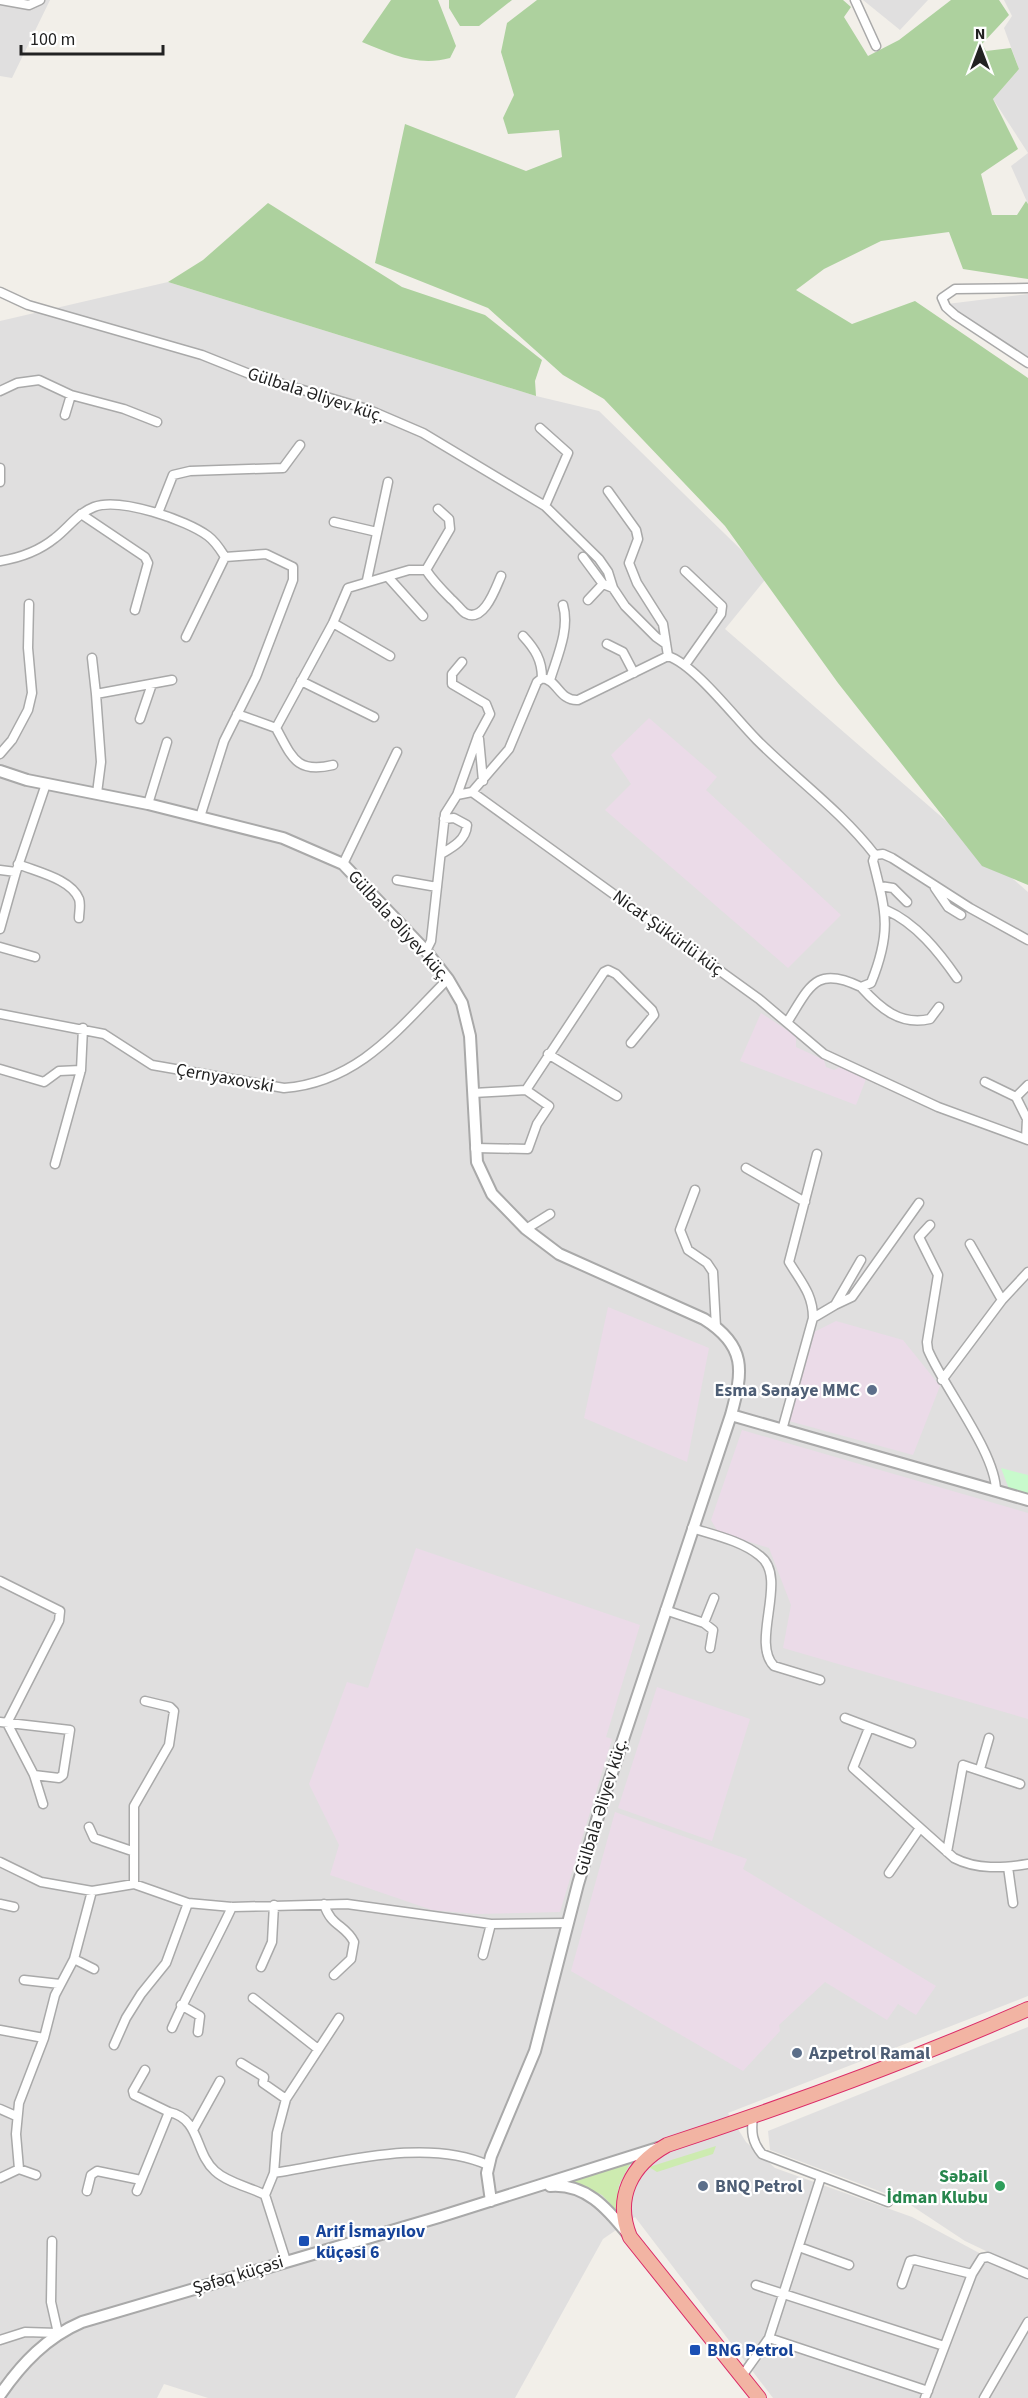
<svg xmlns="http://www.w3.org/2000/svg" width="1028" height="2398" font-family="'Source Sans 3',sans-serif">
<rect width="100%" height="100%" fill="#f2efe9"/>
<path fill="#e0dfdf" d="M0 0H50L12 78 0 76Z
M863 0H928L900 30Z
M1004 0H1028V204L1011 166 1028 153 993 99 1019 69 1004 28 1012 16Z
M168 282 536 396 599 411 768 576 725 629 1028 892V1996L728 2113 746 2142 775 2168 912 2217 1028 2279V2398H773L635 2217 603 2239 515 2398H208L164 2384 157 2398H0V321Z
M1028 294V366L947 304Z
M1028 2027V2271L965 2241 903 2200 770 2150 768 2131Z"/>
<path fill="#ebdbe8" d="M649 718 717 777 706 790 841 915 788 968 605 810 631 784 611 755Z
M761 1013 796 1036V1047L824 1060 826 1067 834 1070 840 1067 866 1079 856 1105 740 1061Z
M608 1307 709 1348 687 1462 584 1418Z
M836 1321 903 1340 940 1386 913 1455 789 1421 812 1333Z
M742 1430 1028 1513V1719L783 1648 791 1605 769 1548 718 1532 711 1520Z
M416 1548 640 1625 606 1737 612 1739 560 1912 477 1914 432 1910 330 1875 339 1845 309 1784 347 1682 368 1688Z
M657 1687 750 1719 712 1841 618 1808Z
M615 1812 747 1859 743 1869 936 1986 916 2015 898 2004 887 2020 825 1982 779 2025 780 2031 743 2071 571 1971Z"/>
<path fill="#cdebb0" d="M716 2146 713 2154 657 2172 649 2167Z
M631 2162 619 2185 616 2210 602 2195 570 2181Z"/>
<path fill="#add19e" d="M391 0H438L456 46 450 58C418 67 391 54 362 42Z
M449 0H512L479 26H460L449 8Z
M537 0H843L851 7 844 17 868 56 899 40 951 0H999L1009 15 982 44 986 51 1011 48 1019 69 993 99 1018 149 981 174 992 215H1017L1026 201 1028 204V279L963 269 949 232 881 241 824 269 796 290 852 324 915 301 1028 378V885L982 866 838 683 725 526 604 399 563 375 488 308 375 263 405 124 526 171 562 157 559 130 508 134 503 118 514 95 501 52 507 23Z
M268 203 402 287 485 315 542 360 535 381 536 396 168 282 203 260Z"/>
<path fill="#c8facc" d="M1001 1468 1028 1475V1494L1009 1489Z"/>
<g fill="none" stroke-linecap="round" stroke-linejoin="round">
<defs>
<path id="minor" d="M1 0 29 5 40 0
M855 0 876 46
M1028 288 955 289 942 298 946 307 955 315 1028 363
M0 292 28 305 202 355 252 375 367 409 423 433 545 506 599 559 608 572 613 588 625 606 656 637 666 644
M0 391 17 383 39 380 71 395 124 409 157 422
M65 415 71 395
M540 428 568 453 545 506
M0 468V482
M158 513 173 475 190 471 283 468 300 445
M81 514 145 557 148 563 135 610
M334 522 377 532
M583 557 603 584 613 588
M0 561C19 558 39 551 55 538 68 528 78 513 94 507 119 497 187 520 208 536 216 542 220 549 225 557L266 554 293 567V580L256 677 224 741 200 817
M426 570 450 529 449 519 438 509
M685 571 722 606 721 614 685 665
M388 577 423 616
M367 580 388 482
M588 600 603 584
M333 623 390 656
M523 636C535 649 542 660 542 678
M186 637 225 557
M607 644 623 652 634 673
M668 656C695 665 735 718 757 740 796 779 841 811 875 855L873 861C886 912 892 931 871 983L861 987C816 965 810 986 788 1021
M92 658 96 694
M550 680C557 657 570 629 563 605
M301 681 374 717
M237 714 276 728C292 757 296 774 333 765
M140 719 152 684
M276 728 333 623 348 588 409 570H426C433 581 442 590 451 599 456 603 460 609 465 613 484 624 496 587 501 576
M479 739 483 781
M0 754 12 740 28 710 32 693 28 648 29 604
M472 792 509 749 537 682 542 678C558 680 559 701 578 700L668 656 663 624 637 583 629 563 638 539 636 530 608 491
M97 793 101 762 96 694 172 680
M457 795 478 736 490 714 486 704 452 684V674L462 662
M148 804 167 742
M441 854C453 847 466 840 467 825L454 818 444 819
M875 855 883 854 892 858 970 908 1028 940
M18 864C37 872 71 879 79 899 81 905 79 912 79 918
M343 864 397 752
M0 870 16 872
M397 880 437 887
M880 886 893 888 907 902
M935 888 948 907 961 915
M886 910C916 923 939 952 957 978
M0 929 16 872 46 784
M0 947 35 957
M426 951 431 941 445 814 457 795 472 792 759 999 824 1054 938 1107 1028 1140
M861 987C880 1008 900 1026 930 1019L939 1007
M0 1014 104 1034 152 1065 284 1088C359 1082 399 1028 448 979
M548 1054 617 1096
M0 1069 44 1082 59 1071 81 1070
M985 1082 1016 1097
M473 1093 526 1090 604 972 608 970 616 974 652 1010 654 1015 631 1043
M1026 1139 1027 1119 1016 1097 1028 1085
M475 1148 528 1149 537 1124 549 1106 526 1090
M55 1164 81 1070 83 1028
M746 1168 805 1202
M695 1190 680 1230 688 1250 707 1263 713 1272 716 1327
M930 1225 919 1237 938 1275 927 1342 928 1350C944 1388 996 1453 996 1491
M526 1229 550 1214
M970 1244 1002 1300
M835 1305 852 1297 919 1203
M813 1318 835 1305 861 1260
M942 1380 1002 1300 1028 1272
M782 1430 813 1318C813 1294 801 1282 789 1262L817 1154
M692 1528C714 1535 742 1541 760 1556 789 1578 750 1642 774 1666L820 1680
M0 1581 60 1611 59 1621 7 1723 34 1775 43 1804
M665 1610 704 1623 713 1630 710 1648
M704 1623 714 1598
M845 1718 911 1743
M0 1722 70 1730 63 1775 59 1778 34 1775
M869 1728 853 1768 954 1858C977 1870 1003 1868 1028 1864
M980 1769 989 1738
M89 1827 94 1838 132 1851
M947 1852 963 1765 1020 1784
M0 1862 41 1882 92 1891 134 1884 188 1903 232 1907 347 1904 491 1924 568 1923
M1008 1867 1013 1903
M889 1873 920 1828
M134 1884V1806L169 1745 174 1711 170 1707 145 1701
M0 1904 14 1907
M324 1904C331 1927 345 1924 354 1942L351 1959 334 1975
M483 1955 491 1924
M74 1959 94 1969
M261 1967 272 1942 274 1905
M24 1980 60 1984
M253 1998 318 2049
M181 2005 200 2016 198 2032
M172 2028C190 1987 213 1948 232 1907
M0 2030 44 2038
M114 2045 126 2018 141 1994 166 1963 188 1903
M241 2063 264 2077 263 2083 286 2099
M145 2070 133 2091 134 2095 169 2112
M0 2109 16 2116
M753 2116C751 2132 752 2142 762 2154L888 2202
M194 2128 220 2081
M274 2173C340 2163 425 2137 488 2165
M36 2175 19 2169 16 2134 19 2103 44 2038 55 1995 74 1959 92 1891
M0 2178 19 2169
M87 2191 91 2175 97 2171 141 2180
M137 2191 169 2112C201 2119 194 2152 215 2171 228 2183 250 2187 265 2195L286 2261
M265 2195 274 2173 277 2133 286 2099 339 2018
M799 2247 849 2265
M902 2284 910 2261 915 2260 972 2274
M756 2285 944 2346
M769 2338 928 2391
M0 2340 25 2332 58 2333 51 2302 52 2241
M742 2376 769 2338 821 2177
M925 2398 972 2274 982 2258 988 2257 1028 2274
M984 2398 1028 2322"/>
<path id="tertiary" d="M0 771 27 780 148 804 283 838 343 864 426 951 448 979 462 1003 470 1036 477 1162 492 1194 526 1229 559 1254 704 1319C747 1346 743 1371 731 1415L602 1803 578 1884 535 2051 491 2156 487 2173 491 2201
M731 1415 1028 1500
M550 2186C585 2183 607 2208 627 2233
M0 2395C22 2363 47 2337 82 2322L439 2217 658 2148"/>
<path id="trunk" d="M759 2398 630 2237C614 2198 631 2165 667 2145 789 2105 910 2061 1028 2009"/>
</defs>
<use href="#minor" stroke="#a9a9a9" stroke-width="11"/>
<use href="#tertiary" stroke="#a9a9a9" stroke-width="14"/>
<use href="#trunk" stroke="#dc2a67" stroke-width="16"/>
<use href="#minor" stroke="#fff" stroke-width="8"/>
<use href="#tertiary" stroke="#fff" stroke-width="10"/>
<use href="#trunk" stroke="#f2b4a3" stroke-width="14"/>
</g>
<g fill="#5c6f8a" stroke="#fff" stroke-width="2">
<circle cx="872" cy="1390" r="6"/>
<circle cx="797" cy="2053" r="6"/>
<circle cx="703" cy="2186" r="6"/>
</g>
<circle fill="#2e9e5b" stroke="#fff" stroke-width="2" cx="1000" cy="2186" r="6"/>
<g fill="#1a4fb4" stroke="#fff" stroke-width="2">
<rect x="298" y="2235" width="12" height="12" rx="3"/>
<rect x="689" y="2344" width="12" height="12" rx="3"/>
</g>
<g text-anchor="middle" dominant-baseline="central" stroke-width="4.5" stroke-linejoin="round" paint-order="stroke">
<g font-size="18" fill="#222" stroke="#fff">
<text transform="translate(316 395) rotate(18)">Gülbala Əliyev küç.</text>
<text transform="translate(399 926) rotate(48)">Gülbala Əliyev küç.</text>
<text transform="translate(668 933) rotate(36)">Nicat Şükürlü küç</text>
<text transform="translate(225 1078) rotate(10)">Çernyaxovski</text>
<text transform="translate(601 1807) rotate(-73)">Gülbala Əliyev küç.</text>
<text transform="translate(238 2275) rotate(-17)">Şəfəq küçəsi</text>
</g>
<g font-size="18" font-weight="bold" fill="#4e5e75" stroke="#fff" text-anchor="start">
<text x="860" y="1390" text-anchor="end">Esma Sənaye MMC</text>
<text x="809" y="2053">Azpetrol Ramal</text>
<text x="715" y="2186">BNQ Petrol</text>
</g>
<g font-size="18" font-weight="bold" fill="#27864d" stroke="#fff" text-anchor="end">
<text x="988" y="2176">Səbail<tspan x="988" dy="21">İdman Klubu</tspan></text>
</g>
<g font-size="18" font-weight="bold" fill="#164399" stroke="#fff" text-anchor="start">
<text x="316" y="2231">Arif İsmayılov<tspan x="316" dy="21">küçəsi 6</tspan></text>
<text x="707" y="2350">BNG Petrol</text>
</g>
</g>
<g transform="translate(980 48)" stroke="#ffffff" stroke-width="4.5" paint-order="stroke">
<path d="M0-4.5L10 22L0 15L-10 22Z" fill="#222222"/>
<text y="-9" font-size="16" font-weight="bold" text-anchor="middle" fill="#222222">N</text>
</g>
<path d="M21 45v9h142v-9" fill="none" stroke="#222222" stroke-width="3"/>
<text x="30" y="45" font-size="18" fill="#222222" stroke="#ffffff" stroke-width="4.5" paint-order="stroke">100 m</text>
</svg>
